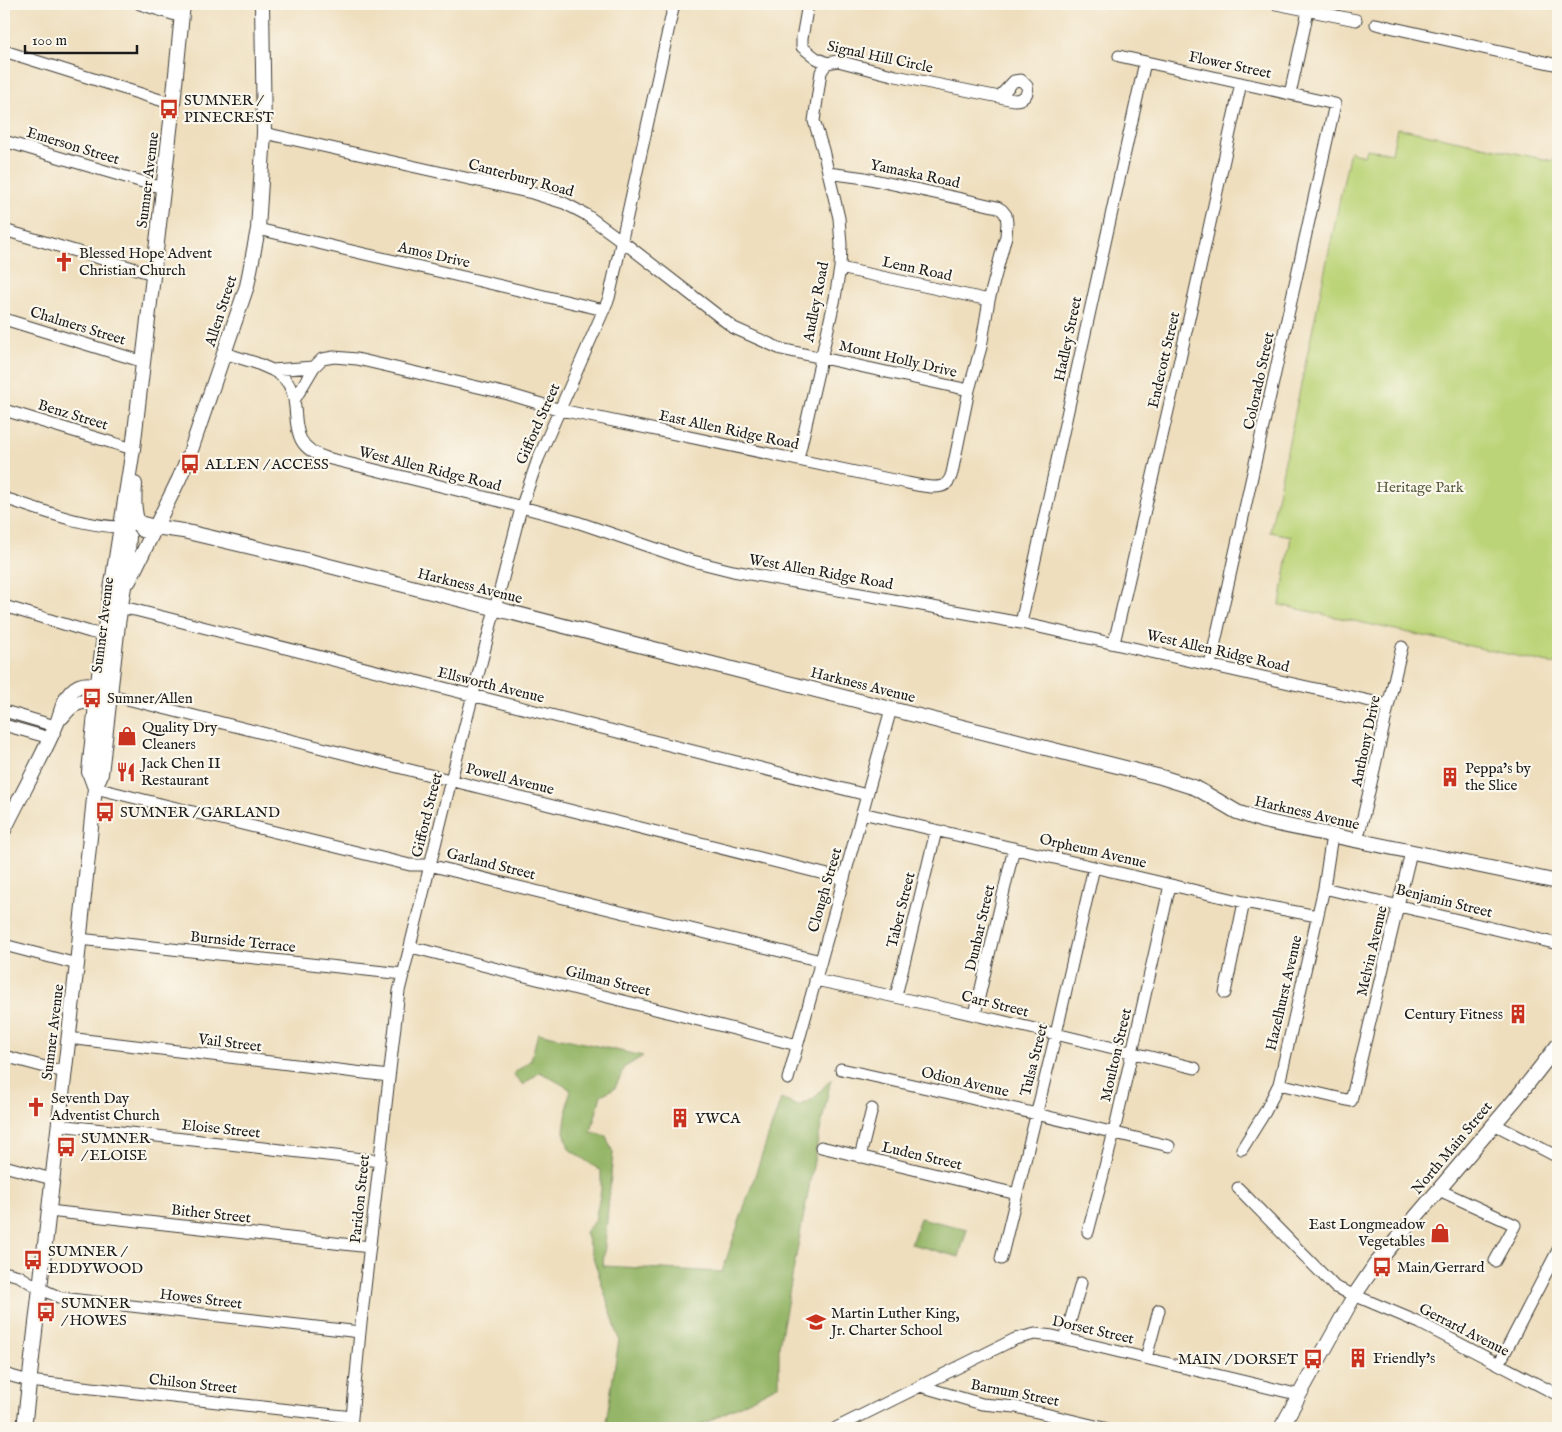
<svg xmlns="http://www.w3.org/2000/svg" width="1562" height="1432" font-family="'IM FELL English',serif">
<rect width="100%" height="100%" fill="#fbf7ec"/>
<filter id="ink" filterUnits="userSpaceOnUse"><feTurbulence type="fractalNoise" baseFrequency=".02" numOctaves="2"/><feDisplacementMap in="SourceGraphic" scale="10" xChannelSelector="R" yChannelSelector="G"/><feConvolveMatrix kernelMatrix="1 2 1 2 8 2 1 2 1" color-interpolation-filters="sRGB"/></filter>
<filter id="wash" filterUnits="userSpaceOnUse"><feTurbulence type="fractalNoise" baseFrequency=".0096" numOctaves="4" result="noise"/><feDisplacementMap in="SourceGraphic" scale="20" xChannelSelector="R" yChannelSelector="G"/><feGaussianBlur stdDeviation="1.12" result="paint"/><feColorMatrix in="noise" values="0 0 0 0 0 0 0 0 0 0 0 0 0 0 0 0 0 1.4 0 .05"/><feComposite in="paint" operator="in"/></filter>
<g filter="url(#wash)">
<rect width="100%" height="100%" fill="#eedebd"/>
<path fill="#bcd478" stroke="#6c784a" d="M1397 128 1553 161 1558 149V665L1280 605 1291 536 1270 532 1350 151 1364 156 1366 149 1392 153Z"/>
<path fill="#95b668" stroke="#586942" d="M538 1033 643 1056 625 1067 615 1088 601 1095 591 1132 606 1136 613 1153 603 1266 722 1272 781 1099 798 1106 813 1099 831 1079 817 1145 779 1346V1385L696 1428H605L619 1340 614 1322 585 1232 595 1221 601 1190V1171L569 1149 564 1131 570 1089 540 1072 523 1085 513 1074 531 1060Z
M920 1218 967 1229 959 1257 911 1244Z"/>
</g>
<g filter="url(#ink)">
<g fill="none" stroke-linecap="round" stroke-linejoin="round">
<defs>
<path id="minor" d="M140 4 182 17
M808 4 802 38V47L816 58 827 63 838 61 896 76 1014 100C1023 100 1029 95 1027 86L1021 80 1014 81 999 97
M1276 4 1356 20
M1376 24 1558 65
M4 51 173 104
M1119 56 1335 104 1210 665
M1290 94 1308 11
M264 133 532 193 564 203 585 214 622 241 734 328 781 349 969 390
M4 141 163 188
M258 229 604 310
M4 230 153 274
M840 268 989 300
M4 319 144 362
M224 353 256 363 272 370 314 367 322 359 334 357 357 359 508 394 561 410 903 482C913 484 937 491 946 484 949 481 951 477 952 473L969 390 981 347 989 300 1006 236 1007 223 1006 215 1002 210 997 207 971 201 865 178 828 173
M272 370C317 392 272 442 327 458L473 494 574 521 689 560 733 571 1021 623 1388 705
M295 399 314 367
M4 410 133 449
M798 459 835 298 840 268 841 245 839 218 823 150 814 121 821 72 827 63
M4 498C42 510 80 526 121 527
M4 606 90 632 104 635
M112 606 135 610 867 795
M1021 623 1145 62
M1114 643 1180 359 1241 83
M111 695 844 879
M4 711 55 726
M4 725 50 738
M95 788 410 865H429L821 961
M862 813 1244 902 1317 916
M1357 841C1374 776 1386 711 1402 647
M1324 888 1558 944
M79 939 403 974
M4 945 77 964
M411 947 797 1045
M815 980C943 1006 1069 1037 1195 1068
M1225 993 1244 902
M896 996 936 831
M975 1014 1014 848
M68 1038 389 1076
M4 1056 64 1072
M841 1069 949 1093 1169 1146
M788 1079 891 709
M1279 1084 1351 1101 1411 852
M1494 1124 1558 1157
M58 1125 380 1161
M821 1147 1017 1194
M1242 1149 1265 1112 1279 1084 1324 888 1332 835
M860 1157 872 1109
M4 1166 52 1179
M1238 1188 1335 1287 1420 1323 1558 1395
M1439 1190 1515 1225 1495 1261
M49 1211 370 1247
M1088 1232 1114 1132 1170 885
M1001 1259 1056 1034 1094 867
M4 1272 19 1276 39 1288 61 1298 360 1332
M1065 1339 1081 1283
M1146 1358 1159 1310
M1499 1364 1558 1250
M4 1374 29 1381 352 1417
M920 1386 982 1404 1016 1407 1104 1428
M351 1428 360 1332 399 991 451 780 521 508 538 459 609 298 674 4
M836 1428 1015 1339 1035 1334 1053 1336 1300 1395"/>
<path id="major" d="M135 484C134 500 133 517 142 530
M121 527 129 523H139L155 527 183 531 302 559 744 672 1161 777 1196 788 1237 812 1263 821 1558 882
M129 581 179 479 190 453 247 286 258 229 264 133 262 4
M62 717C68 710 73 703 83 702 94 701 93 706 103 699
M95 788 89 772 99 675 104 635 133 449 173 104 183 4
M4 830C21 795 41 760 57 723 61 713 63 700 71 692 81 681 95 683 106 691
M24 1428 77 964 95 788 101 774 118 624 127 568 129 537 121 527
M1281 1428 1354 1296 1375 1265 1518 1096 1558 1045"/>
</defs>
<use href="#minor" stroke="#3c3934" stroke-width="13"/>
<use href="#major" stroke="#3c3934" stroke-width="16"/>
<use href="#minor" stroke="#fff" stroke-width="11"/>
<use href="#major" stroke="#fff" stroke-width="14"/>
</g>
</g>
<defs>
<symbol id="bus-bare" viewBox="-9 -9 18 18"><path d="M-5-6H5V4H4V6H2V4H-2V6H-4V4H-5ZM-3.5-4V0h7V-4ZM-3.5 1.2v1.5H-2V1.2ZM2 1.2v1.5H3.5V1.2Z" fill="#c8321e" stroke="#fbf7ec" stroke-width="2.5" paint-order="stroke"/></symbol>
<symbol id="church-bare" viewBox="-9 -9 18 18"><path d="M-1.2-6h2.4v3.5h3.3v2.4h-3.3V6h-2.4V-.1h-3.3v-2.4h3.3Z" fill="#c8321e" stroke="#fbf7ec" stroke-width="2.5" paint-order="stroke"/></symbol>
<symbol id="shop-bare" viewBox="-9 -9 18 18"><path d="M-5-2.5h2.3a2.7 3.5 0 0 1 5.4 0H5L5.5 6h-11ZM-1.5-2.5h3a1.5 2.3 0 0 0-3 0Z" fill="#c8321e" stroke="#fbf7ec" stroke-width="2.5" paint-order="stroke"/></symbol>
<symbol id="restaurant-bare" viewBox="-9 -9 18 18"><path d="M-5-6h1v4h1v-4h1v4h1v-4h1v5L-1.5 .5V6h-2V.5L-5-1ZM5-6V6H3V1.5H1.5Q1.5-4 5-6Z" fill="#c8321e" stroke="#fbf7ec" stroke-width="2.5" paint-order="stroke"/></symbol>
<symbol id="building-bare" viewBox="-9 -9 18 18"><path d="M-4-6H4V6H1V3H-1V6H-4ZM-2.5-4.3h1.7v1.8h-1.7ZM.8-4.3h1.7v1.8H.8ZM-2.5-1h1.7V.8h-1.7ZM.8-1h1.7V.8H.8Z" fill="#c8321e" stroke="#fbf7ec" stroke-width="2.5" paint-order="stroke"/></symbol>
<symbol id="school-bare" viewBox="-9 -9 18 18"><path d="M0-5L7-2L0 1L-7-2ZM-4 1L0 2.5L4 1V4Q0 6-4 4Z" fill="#c8321e" stroke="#fbf7ec" stroke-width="2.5" paint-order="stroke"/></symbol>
</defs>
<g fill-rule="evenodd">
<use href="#bus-bare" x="155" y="95" width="28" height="28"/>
<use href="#church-bare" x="50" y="248" width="28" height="28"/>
<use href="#bus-bare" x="176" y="450" width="28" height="28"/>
<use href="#bus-bare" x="78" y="684" width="28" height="28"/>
<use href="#shop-bare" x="113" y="722" width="28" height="28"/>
<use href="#restaurant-bare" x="112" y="758" width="28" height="28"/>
<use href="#building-bare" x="1436" y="763" width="28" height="28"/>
<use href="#bus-bare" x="91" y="798" width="28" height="28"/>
<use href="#building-bare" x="1504" y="1000" width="28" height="28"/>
<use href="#church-bare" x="22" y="1093" width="28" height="28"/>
<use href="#building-bare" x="666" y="1104" width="28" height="28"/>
<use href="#bus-bare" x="52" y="1133" width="28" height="28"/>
<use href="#shop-bare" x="1426" y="1219" width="28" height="28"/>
<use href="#bus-bare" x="19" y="1246" width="28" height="28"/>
<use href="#bus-bare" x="1368" y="1253" width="28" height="28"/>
<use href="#bus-bare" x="32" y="1298" width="28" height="28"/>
<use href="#school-bare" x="802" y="1308" width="28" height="28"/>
<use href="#building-bare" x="1344" y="1344" width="28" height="28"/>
<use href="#bus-bare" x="1299" y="1345" width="28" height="28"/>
</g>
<g text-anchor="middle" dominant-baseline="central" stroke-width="4.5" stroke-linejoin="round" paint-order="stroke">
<g font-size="15" fill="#1c1c1c" stroke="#fbf7ec">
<text transform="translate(880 57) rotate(12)">Signal Hill Circle</text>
<text transform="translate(1230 65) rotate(12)">Flower Street</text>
<text transform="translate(73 146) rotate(17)">Emerson Street</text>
<text transform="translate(915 174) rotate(12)">Yamaska Road</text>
<text transform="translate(521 178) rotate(15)">Canterbury Road</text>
<text transform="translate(148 180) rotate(-83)">Sumner Avenue</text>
<text transform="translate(434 255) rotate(13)">Amos Drive</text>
<text transform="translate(917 269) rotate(12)">Lenn Road</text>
<text transform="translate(816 302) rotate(-79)">Audley Road</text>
<text transform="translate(221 311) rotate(-72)">Allen Street</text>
<text transform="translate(78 326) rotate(17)">Chalmers Street</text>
<text transform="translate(1068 339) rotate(-78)">Hadley Street</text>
<text transform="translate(898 359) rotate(13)">Mount Holly Drive</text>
<text transform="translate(1164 360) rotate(-77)">Endecott Street</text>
<text transform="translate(1259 381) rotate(-78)">Colorado Street</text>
<text transform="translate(73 415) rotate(17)">Benz Street</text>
<text transform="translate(538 424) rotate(-66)">Gifford Street</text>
<text transform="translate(729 430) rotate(12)">East Allen Ridge Road</text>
<text transform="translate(430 469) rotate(14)">West Allen Ridge Road</text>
<text transform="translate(821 572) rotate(10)">West Allen Ridge Road</text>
<text transform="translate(470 586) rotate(14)">Harkness Avenue</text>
<text transform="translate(103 625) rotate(-83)">Sumner Avenue</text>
<text transform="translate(1218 651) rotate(13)">West Allen Ridge Road</text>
<text transform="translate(491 685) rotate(14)">Ellsworth Avenue</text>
<text transform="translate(863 685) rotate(14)">Harkness Avenue</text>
<text transform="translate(1366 741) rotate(-78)">Anthony Drive</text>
<text transform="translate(510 779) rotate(14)">Powell Avenue</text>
<text transform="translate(1307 813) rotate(13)">Harkness Avenue</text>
<text transform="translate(427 815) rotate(-76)">Gifford Street</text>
<text transform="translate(1093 851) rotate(13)">Orpheum Avenue</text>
<text transform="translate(491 864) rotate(14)">Garland Street</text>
<text transform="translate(825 890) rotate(-74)">Clough Street</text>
<text transform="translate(1444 901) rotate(14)">Benjamin Street</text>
<text transform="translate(901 910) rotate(-76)">Taber Street</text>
<text transform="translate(980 928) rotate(-77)">Dunbar Street</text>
<text transform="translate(243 942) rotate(6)">Burnside Terrace</text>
<text transform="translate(1372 951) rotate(-77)">Melvin Avenue</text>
<text transform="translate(608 981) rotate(14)">Gilman Street</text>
<text transform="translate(1284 993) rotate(-77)">Hazelhurst Avenue</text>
<text transform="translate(995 1004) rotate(14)">Carr Street</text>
<text transform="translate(53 1032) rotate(-83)">Sumner Avenue</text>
<text transform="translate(230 1043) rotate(7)">Vail Street</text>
<text transform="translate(1116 1055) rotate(-77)">Moulton Street</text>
<text transform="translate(1034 1060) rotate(-76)">Tulsa Street</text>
<text transform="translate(965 1082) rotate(13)">Odion Avenue</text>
<text transform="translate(221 1129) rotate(6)">Eloise Street</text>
<text transform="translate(1452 1148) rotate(-50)">North Main Street</text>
<text transform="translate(922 1156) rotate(13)">Luden Street</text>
<text transform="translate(360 1199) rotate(-84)">Paridon Street</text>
<text transform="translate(211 1214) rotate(6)">Bither Street</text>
<text transform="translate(201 1299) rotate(7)">Howes Street</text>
<text transform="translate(1093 1330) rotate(13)">Dorset Street</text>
<text transform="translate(1464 1330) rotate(27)">Gerrard Avenue</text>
<text transform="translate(193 1384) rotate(6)">Chilson Street</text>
<text transform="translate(1015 1393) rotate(11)">Barnum Street</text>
</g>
<g font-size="15" fill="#1c1c1c" stroke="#fbf7ec" text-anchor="start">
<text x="184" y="100">SUMNER /<tspan x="184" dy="17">PINECREST</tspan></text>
<text x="79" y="253">Blessed Hope Advent<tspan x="79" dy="17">Christian Church</tspan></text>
<text x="205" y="464">ALLEN / ACCESS</text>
<text x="107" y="698">Sumner/Allen</text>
<text x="142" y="727">Quality Dry<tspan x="142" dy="17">Cleaners</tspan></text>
<text x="141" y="763">Jack Chen II<tspan x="141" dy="17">Restaurant</tspan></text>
<text x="1465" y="768">Peppa's by<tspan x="1465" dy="17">the Slice</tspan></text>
<text x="120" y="812">SUMNER / GARLAND</text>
<text x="1503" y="1014" text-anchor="end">Century Fitness</text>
<text x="51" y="1098">Seventh Day<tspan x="51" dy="17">Adventist Church</tspan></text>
<text x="695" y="1118">YWCA</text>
<text x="81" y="1138">SUMNER<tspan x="81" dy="17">/ ELOISE</tspan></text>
<text x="1425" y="1224" text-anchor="end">East Longmeadow<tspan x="1425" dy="17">Vegetables</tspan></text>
<text x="48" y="1251">SUMNER /<tspan x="48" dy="17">EDDYWOOD</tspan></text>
<text x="1397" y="1267">Main/Gerrard</text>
<text x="61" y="1303">SUMNER<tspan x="61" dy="17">/ HOWES</tspan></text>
<text x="831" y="1313">Martin Luther King,<tspan x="831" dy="17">Jr. Charter School</tspan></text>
<text x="1373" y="1358">Friendly's</text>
<text x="1298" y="1359" text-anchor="end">MAIN / DORSET</text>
</g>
<g font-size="15" fill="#545c3c" stroke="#fbf7ec">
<text x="1420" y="487">Heritage Park</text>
</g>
</g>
<rect width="1562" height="1432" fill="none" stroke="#fbf7ec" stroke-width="20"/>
<path d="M25 45v8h112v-8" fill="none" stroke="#1c1c1c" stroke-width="2.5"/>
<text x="32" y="45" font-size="15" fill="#1c1c1c" stroke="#fbf7ec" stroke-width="4" paint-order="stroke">100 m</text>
</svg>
